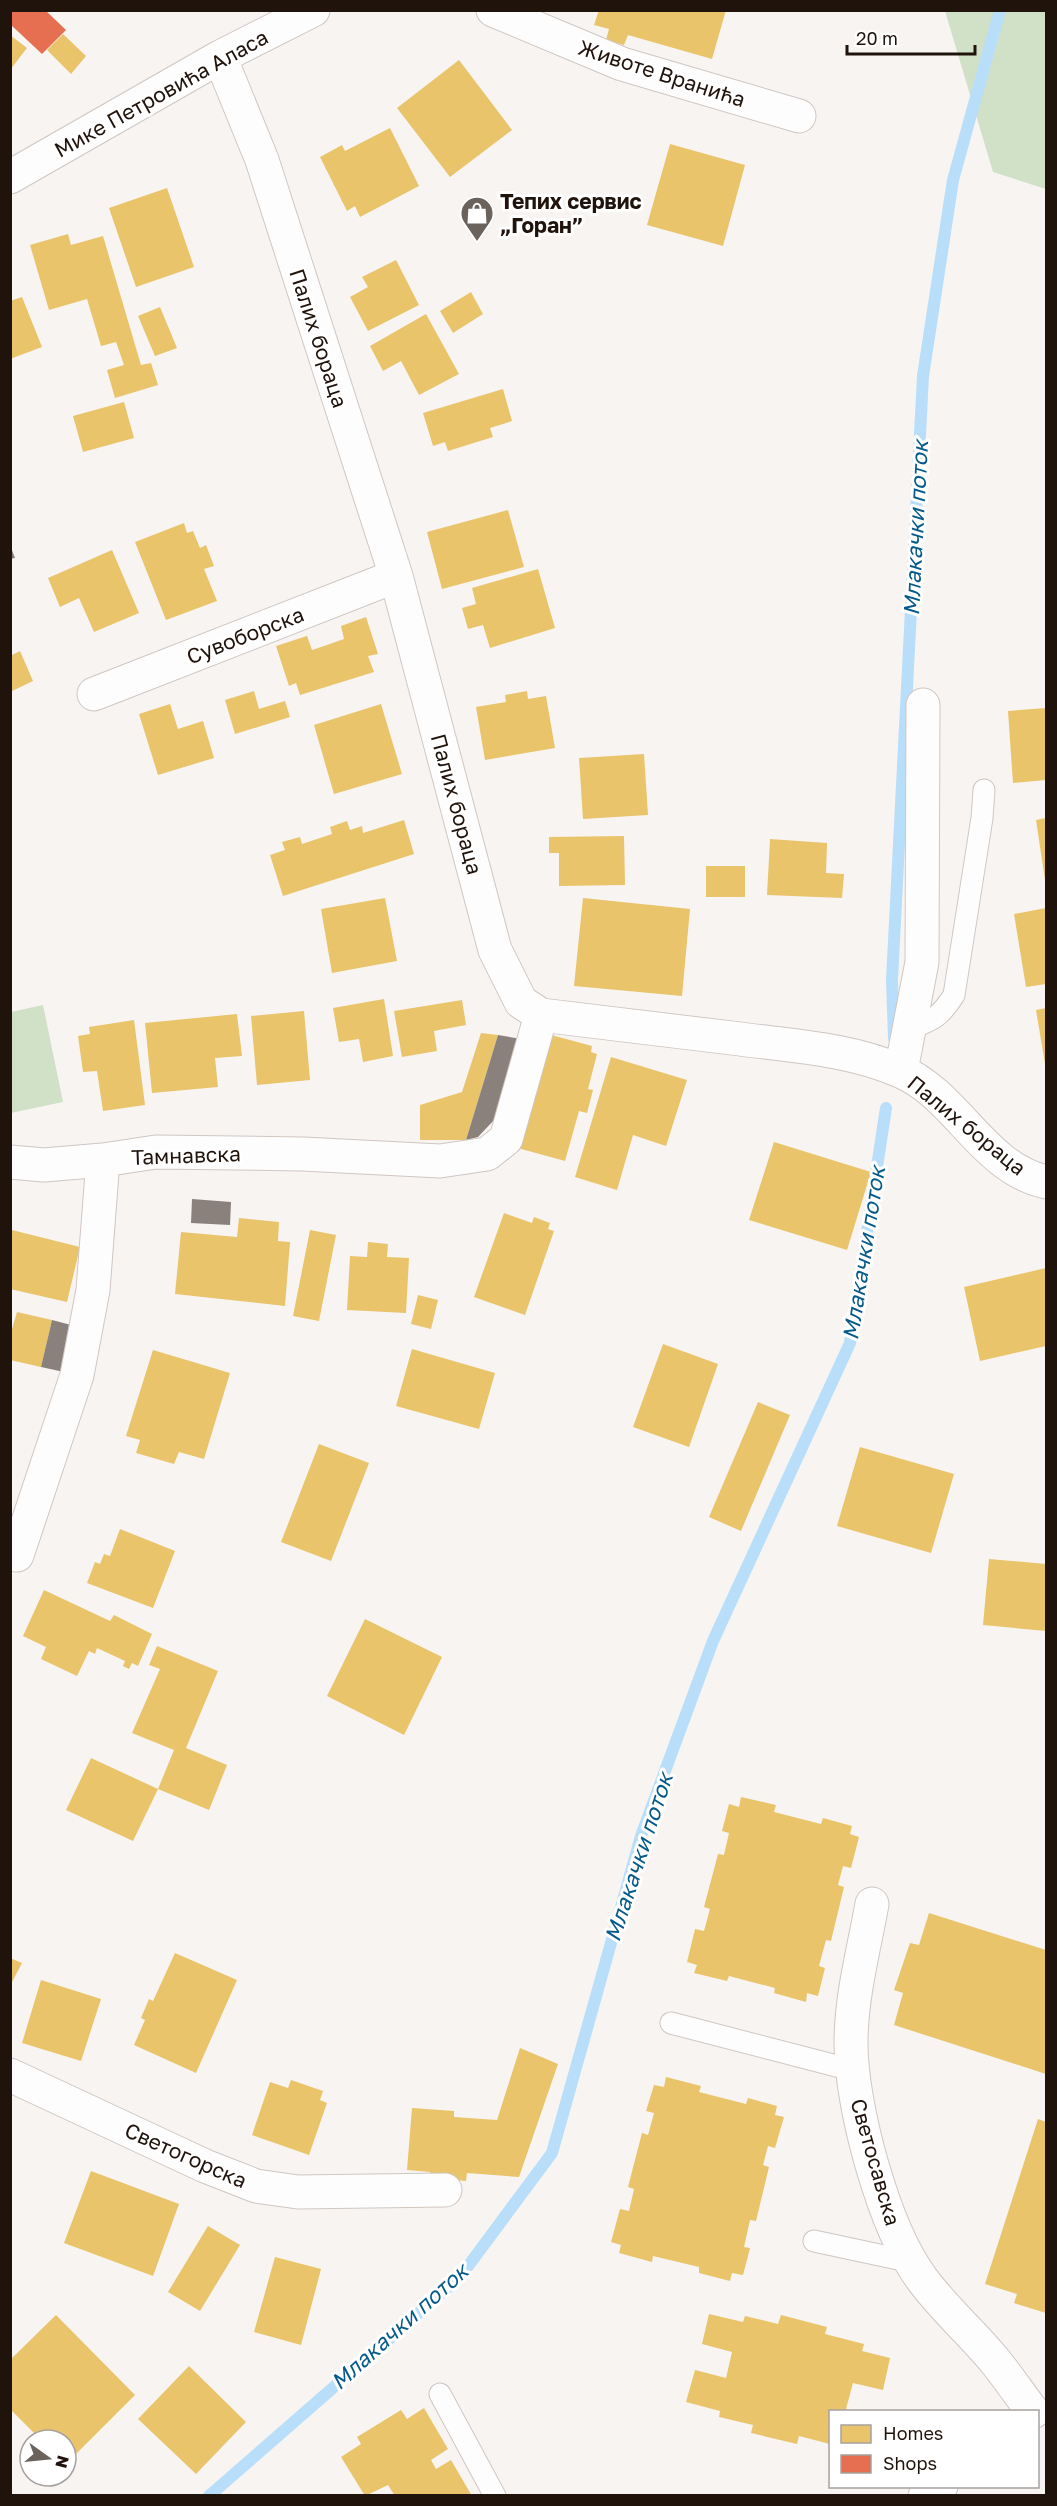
<svg xmlns="http://www.w3.org/2000/svg" width="1057" height="2506" font-family="'Golos Text',sans-serif">
<rect width="100%" height="100%" fill="#f7f4f2"/>
<path fill="#d0e1c8" d="M945 11H1046V189L993 172Z
M43 1005 63 1102 11 1113V1012Z"/>
<path fill="#e9c46a" d="M599 10H726L712 59 628 35 624 45 606 40 609 29 594 25Z
M63 34 86 56 71 74 47 50Z
M10 35 27 48 10 70Z
M459 60 512 130 450 177 397 108Z
M390 128 419 186 360 217 355 206 347 211 320 157 342 145 345 151Z
M670 144 745 165 723 246 647 225Z
M167 188 194 267 136 287 109 208Z
M68 234 71 245 103 236 141 365 151 363 158 385 115 398 107 370 124 365 116 342 101 346 87 299 49 310 30 245Z
M396 260 419 305 368 331 350 297 368 287 362 277Z
M471 292 483 314 453 333 440 311Z
M22 297 42 347 10 359V301Z
M160 307 177 348 155 356 138 316Z
M426 314 459 374 419 395 401 361 383 371 370 346Z
M503 389 512 421 490 428 493 437 448 451 445 442 433 446 423 413Z
M124 402 134 438 83 452 73 416Z
M508 510 524 567 442 589 427 532Z
M184 523 187 533 193 531 200 548 206 545 214 566 204 569 217 601 166 620 135 542Z
M112 550 139 613 94 632 79 598 60 607 48 578Z
M538 569 555 628 490 648 483 625 468 629 462 608 476 604 472 588Z
M366 617 378 654 368 656 374 672 300 695 296 683 289 686 276 646 307 636 312 650 324 646 344 639 341 626Z
M20 651 33 681 10 692V656Z
M254 691 259 709 285 701 290 717 235 734 225 700Z
M527 691 528 699 546 696 555 748 485 760 476 707 506 702 505 695Z
M170 704 178 729 203 721 214 758 158 775 139 714Z
M381 704 402 774 334 794 314 725Z
M1046 708V780L1013 783 1008 711Z
M644 754 648 815 583 819 579 758Z
M1046 818V880H1045L1036 820Z
M404 820 414 854 283 896 270 855 285 850 282 842 300 837 302 844 332 834 330 827 347 821 350 830 362 826 363 833Z
M624 836 625 885 559 886V853H549V837Z
M770 839 827 843 826 873 844 874 842 898 767 895Z
M706 866H745V897H706Z
M385 898 397 961 332 973 321 909Z
M583 898 690 909 682 996 574 986Z
M1046 908V984L1026 987 1014 914Z
M384 999 393 1056 363 1062 359 1039 339 1042 333 1008Z
M462 1000 466 1025 434 1031 437 1051 402 1057 394 1011Z
M1046 1008V1064H1045L1036 1010Z
M304 1011 310 1080 257 1085 251 1016Z
M237 1014 242 1056 215 1058 218 1087 152 1093 145 1023Z
M134 1020 145 1105 103 1111 97 1071 83 1072 78 1036 90 1034 89 1027Z
M481 1033 498 1035 466 1140H420V1105L462 1092Z
M544 1033 592 1046 591 1052 597 1054 588 1089 593 1090 587 1113 579 1111 565 1161 514 1147Z
M611 1057 687 1080 666 1146 633 1135 617 1190 575 1177Z
M774 1142 871 1172 847 1250 749 1220Z
M504 1213 532 1223 534 1217 550 1223 548 1229 554 1231 525 1315 474 1297Z
M239 1218 279 1222 278 1241 290 1242 285 1306 175 1294 181 1232 237 1237Z
M12 1230 80 1247 67 1302 10 1289Z
M310 1230 336 1235 319 1321 293 1316Z
M368 1242 388 1244 387 1257 409 1258 406 1313 347 1310 350 1256 367 1257Z
M1046 1268V1346L980 1361 964 1287Z
M418 1295 438 1300 431 1329 411 1324Z
M17 1312 52 1320 41 1367 10 1360V1336Z
M663 1344 718 1364 689 1447 633 1427Z
M412 1349 495 1373 479 1429 396 1406Z
M153 1350 230 1373 204 1459 179 1452 174 1464 136 1453 140 1440 126 1436Z
M758 1402 790 1415 741 1531 709 1517Z
M319 1444 369 1463 331 1561 281 1542Z
M860 1447 954 1474 931 1553 837 1526Z
M120 1529 175 1551 153 1608 87 1583 95 1562 100 1564 104 1554 110 1556Z
M989 1559 1046 1564V1631L983 1625Z
M44 1590 110 1621 114 1615 152 1634 138 1666 132 1663 129 1669 123 1666 125 1661 97 1648 95 1654 89 1651 77 1676 41 1659 46 1647 23 1636Z
M365 1619 442 1657 404 1735 327 1696Z
M157 1646 218 1671 186 1748 227 1765 209 1810 158 1789 174 1750 132 1733 160 1669 149 1665Z
M91 1758 158 1789 133 1841 66 1810Z
M741 1797 776 1805 774 1812 821 1824 823 1818 852 1826 850 1834 859 1837 851 1868 843 1866 838 1885 844 1887 831 1941 826 1940 819 1966 825 1968 818 1996 807 1993 806 2002 774 1993 775 1988 729 1976 727 1981 694 1973 697 1965 687 1962 695 1929 704 1931 710 1909 704 1907 718 1854 724 1855 729 1833 722 1831 729 1804 739 1807Z
M929 1913 1046 1950V2074L894 2025 903 1993 894 1990 910 1943 919 1945Z
M175 1953 237 1980 196 2073 134 2045 145 2020 141 2018 149 1999 153 2001Z
M10 1958 22 1963 10 1986Z
M41 1980 101 1999 81 2061 22 2043Z
M520 2048 558 2064 519 2177 467 2173 466 2181 430 2178V2172L407 2170 412 2108 454 2111V2117L497 2120Z
M666 2077 701 2086 699 2092 746 2104 748 2098 777 2106 775 2115 784 2117 775 2148 768 2146 763 2165 769 2167 756 2221 750 2220 744 2247 750 2248 743 2275 732 2273 730 2281 699 2273V2267L653 2256 652 2262 619 2253 621 2245 611 2242 620 2209 629 2211 634 2189 628 2187 642 2133 648 2135 654 2113 646 2111 654 2085 664 2087Z
M291 2080 323 2091 320 2100 327 2103 309 2155 252 2135 270 2082 288 2088Z
M1038 2119 1046 2122V2313L1014 2303 1017 2294 985 2284Z
M91 2171 179 2204 153 2276 64 2243Z
M208 2226 240 2245 200 2311 168 2292Z
M275 2257 321 2269 301 2345 254 2332Z
M709 2314 743 2322 745 2316 778 2324 781 2315 827 2327 825 2334 864 2344 862 2351 890 2358 883 2390 853 2383 846 2409 854 2412H830V2444L799 2436 797 2444 751 2433 753 2425 719 2417 720 2411 686 2402 695 2370 726 2378 732 2352 702 2344Z
M56 2315 135 2395 66 2464V2440H41L10 2409V2360Z
M189 2366 246 2422 196 2474 138 2419Z
M424 2408 448 2449 431 2460 436 2469 451 2460 472 2496H395L388 2485 365 2496 341 2457 361 2444 357 2437 401 2410 407 2419Z"/>
<path fill="#e76f51" d="M10 10H45L66 30 42 54 10 24Z"/>
<path fill="#8a817c" d="M10 545 15 558 10 559Z
M498 1035 521 1039 495 1119 478 1137 466 1140Z
M192 1199 231 1202 230 1225 191 1223Z
M52 1320 75 1326 64 1372 41 1367Z"/>
<g fill="none" stroke-linecap="round" stroke-linejoin="round">
<path stroke="#b9defa" stroke-width="12" d="M894 1038 892 980 923 376 953 180 1000 10
M209 2496 460 2277 552 2153 641 1836 713 1641 850 1343 886 1108"/>
<defs>
<path id="lane" d="M911 1027C933 1022 942 1014 954 995L982 818 984 790
M671 2023 852 2070
M814 2241 912 2262
M440 2394 495 2496"/>
<path id="street" d="M493 10 622 64 799 116
M220 57 262 160 396 576 495 950 521 1002 541 1015C607 1023 673 1031 740 1039 793 1046 850 1049 900 1071 957 1095 983 1168 1046 1182
M10 177 220 57 313 10
M94 694 396 576
M901 1071 922 962 923 705
M10 1162 44 1165 103 1160
M17 1555 77 1375 93 1290 103 1160 156 1152 303 1154 440 1161 487 1154 506 1139 541 1015
M872 1904C864 1949 851 1996 851 2043 851 2107 884 2228 922 2279 943 2308 972 2333 995 2361 1008 2377 1020 2395 1033 2412
M10 2075 205 2166 256 2186 298 2192 445 2190
M925 2496 941 2486"/>
</defs>
<use href="#lane" stroke="#cfc7c2" stroke-width="23"/>
<use href="#street" stroke="#cfc7c2" stroke-width="35"/>
<use href="#lane" stroke="#fefdfd" stroke-width="21"/>
<use href="#street" stroke="#fefdfd" stroke-width="33"/>
</g>
<defs>
<symbol id="shop-pin" viewBox="-11 -11 22 30"><path d="M0 17L-7.5 6A9.5 9.5 0 1 1 7.5 6Z" fill="#6b625c" stroke="#fff"/><path d="M-5-2.5h2.3a2.7 3.5 0 0 1 5.4 0H5L5.5 6h-11ZM-1.5-2.5h3a1.5 2.3 0 0 0-3 0Z" fill="#fff"/></symbol>
</defs>
<g fill-rule="evenodd">
<use href="#shop-pin" x="458" y="194" width="38" height="52"/>
</g>
<g text-anchor="middle" dominant-baseline="central" stroke-width="6" stroke-linejoin="round" paint-order="stroke">
<g font-size="21" fill="#20130c" stroke="#fff">
<text transform="translate(662 73) rotate(18)">Животе Вранића</text>
<text transform="translate(161 93) rotate(-29)">Мике Петровића Аласа</text>
<text transform="translate(319 338) rotate(72)">Палих бораца</text>
<text transform="translate(245 635) rotate(-21)">Сувоборска</text>
<text transform="translate(457 804) rotate(75)">Палих бораца</text>
<text transform="translate(967 1125) rotate(39)">Палих бораца</text>
<text transform="translate(186 1155) rotate(-2)">Тамнавска</text>
<text transform="translate(186 2155) rotate(24)">Светогорска</text>
<text transform="translate(876 2162) rotate(74)">Светосавска</text>
</g>
<g font-size="21" font-weight="bold" fill="#20130c" stroke="#fff" text-anchor="start">
<text x="500" y="201">Тепих сервис<tspan x="500" dy="24">„Горан”</tspan></text>
</g>
<g font-size="22" font-style="italic" fill="#065a8a" stroke="#fff">
<text transform="translate(915 528) rotate(-87)">Млакачки поток</text>
<text transform="translate(863 1253) rotate(-81)">Млакачки поток</text>
<text transform="translate(638 1857) rotate(-72)">Млакачки поток</text>
<text transform="translate(399 2326) rotate(-42)">Млакачки поток</text>
</g>
</g>
<rect width="1057" height="2506" fill="none" stroke="#20130c" stroke-width="24"/>
<rect x="829" y="2410" width="210" height="78" fill="#ffffff" stroke="#a6a19e" stroke-width="1.5"/>
<rect x="841" y="2425" width="30" height="18" fill="#e9c46a" stroke="#a6a19e" stroke-width="1.5"/>
<text x="883" y="2440" font-size="18" fill="#20130c">Homes</text>
<rect x="841" y="2455" width="30" height="18" fill="#e76f51" stroke="#a6a19e" stroke-width="1.5"/>
<text x="883" y="2470" font-size="18" fill="#20130c">Shops</text>
<g transform="translate(48 2458) rotate(105)"><circle r="28" fill="#ffffff" stroke="#a6a19e" stroke-width="1.5"/>
<path d="M0-4.5L10 22L0 15L-10 22Z" fill="#6b625c"/>
<text y="-9" font-size="16" font-weight="bold" text-anchor="middle" fill="#20130c">N</text>
</g>
<path d="M847 45v9h128v-9" fill="none" stroke="#20130c" stroke-width="3"/>
<text x="856" y="45" font-size="18" fill="#20130c" stroke="#ffffff" stroke-width="4.5" paint-order="stroke">20 m</text>
</svg>
